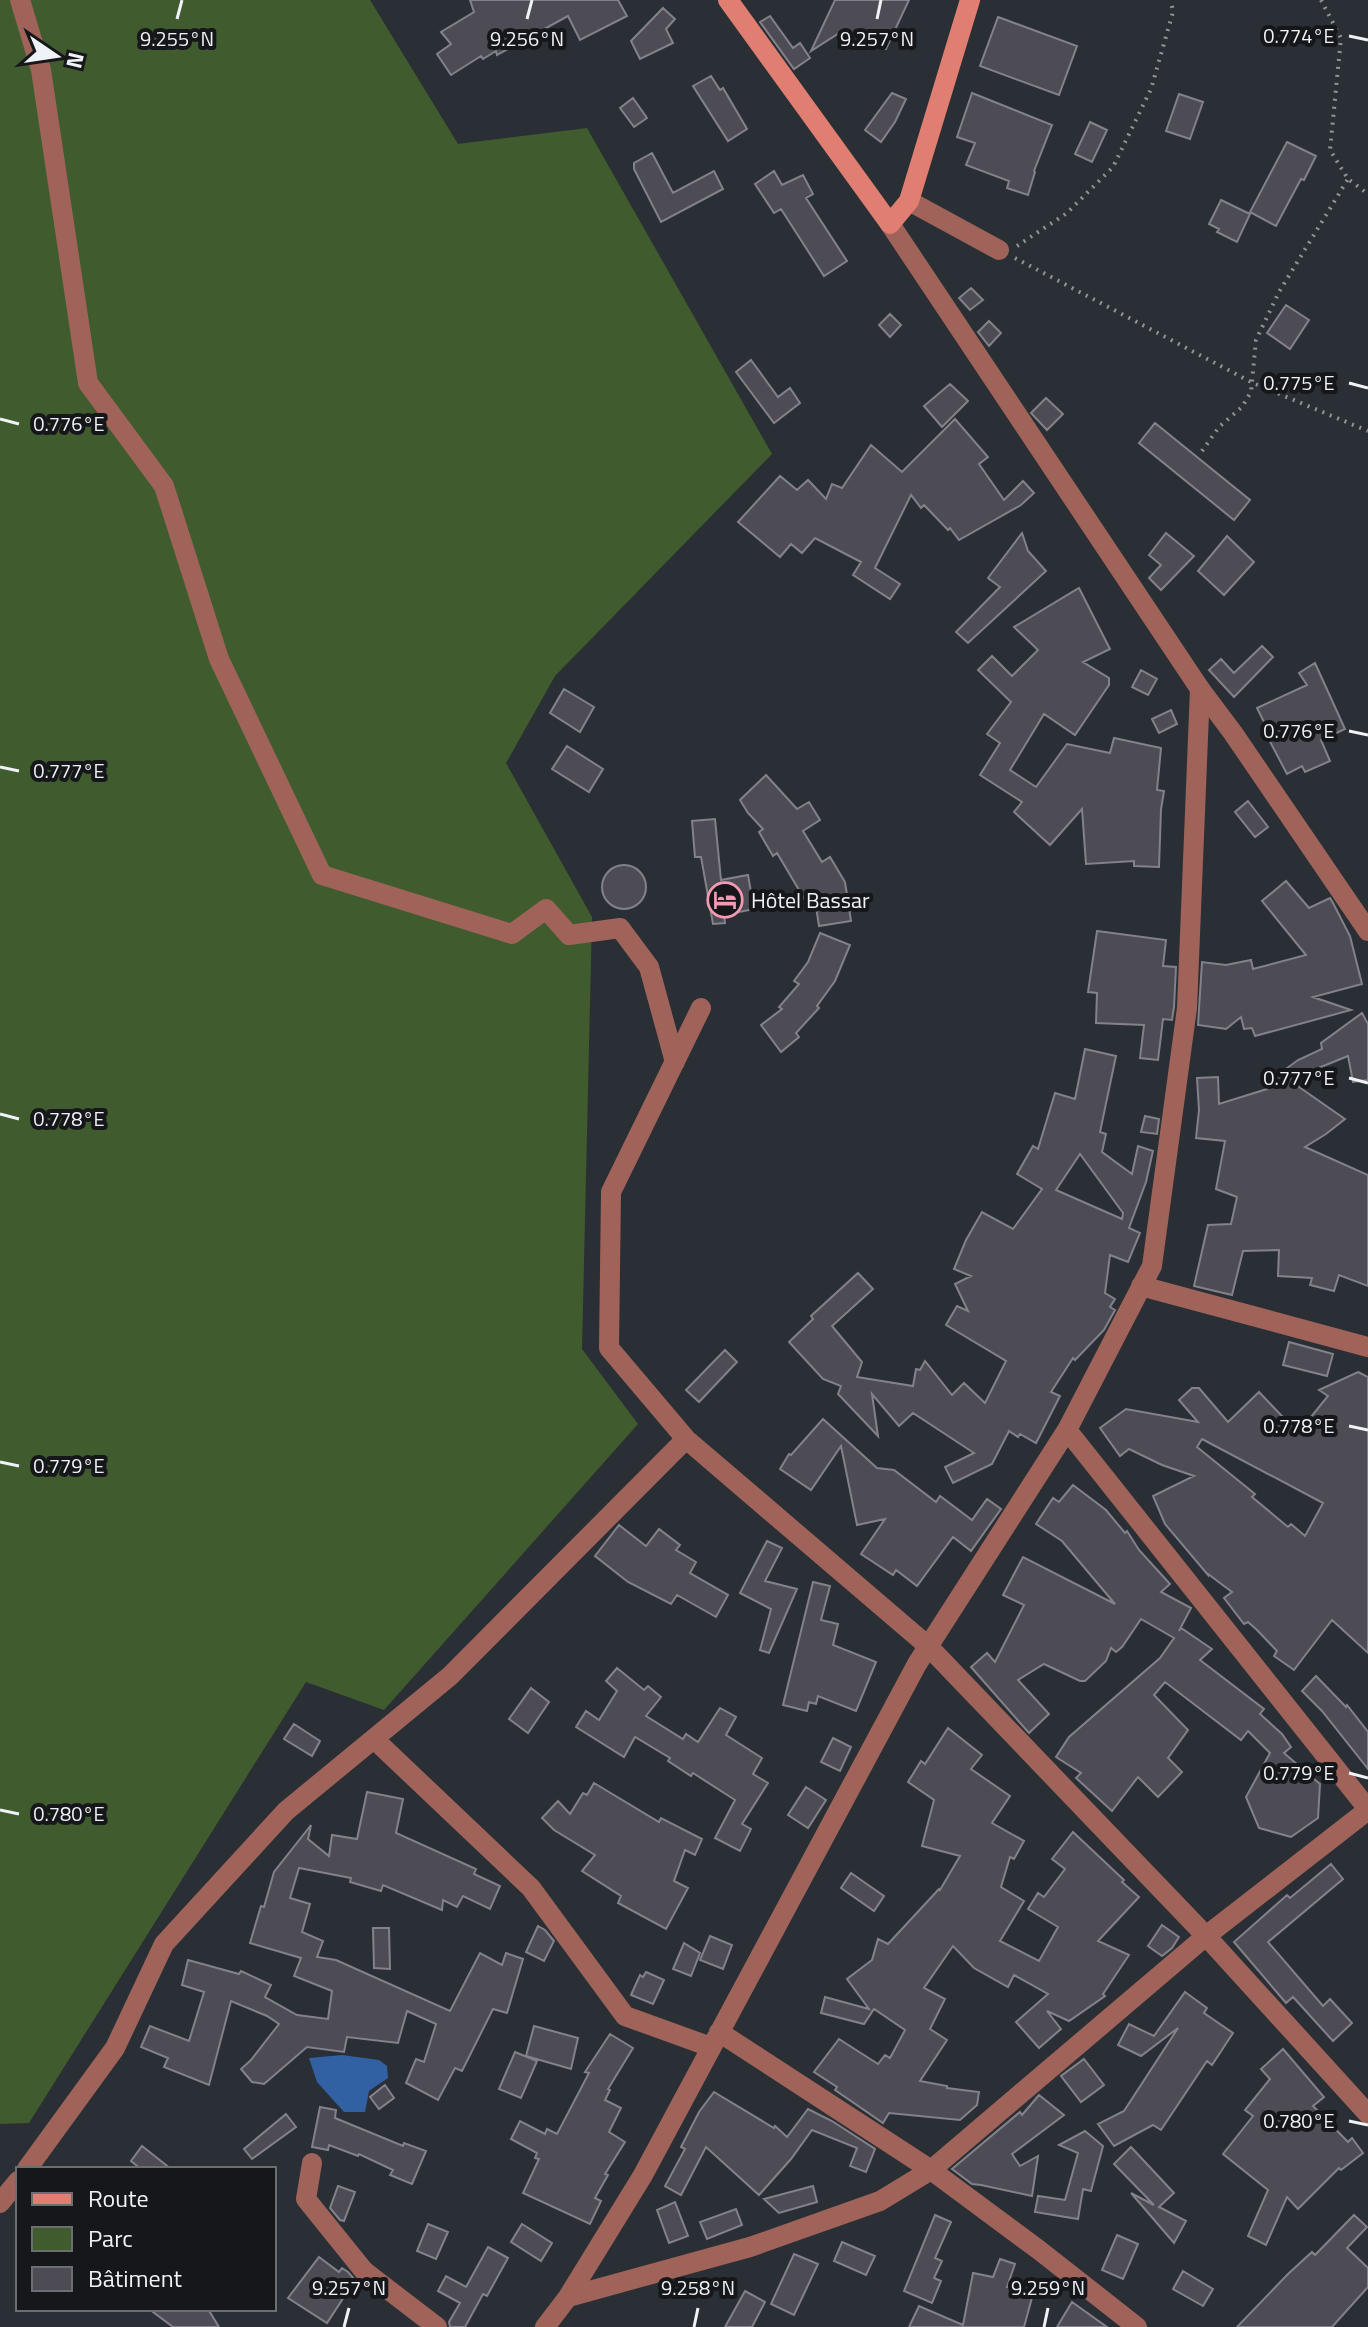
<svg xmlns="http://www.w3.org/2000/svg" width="1368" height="2327" font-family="'Titillium Web',sans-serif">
<rect width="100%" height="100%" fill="#2a2f35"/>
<path fill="#405b2d" d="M0 0H370L458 144 587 128 772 454 555 676 506 763 592 917 582 1349 638 1424 384 1710 306 1682 29 2123 0 2124Z"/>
<path fill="#3160a3" d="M342 2055 379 2060 387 2066 388 2078 369 2091 365 2112H344L317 2082 309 2058Z"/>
<path fill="#4d4b53" stroke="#838189" stroke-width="2" fill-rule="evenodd" d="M470 0H618L627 16 580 40 568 16 497 55 496 51 483 59 481 56 451 75 437 54 451 44 441 32 474 12Z
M835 0H909L886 49 844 30 811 51Z
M663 8 675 19 666 29 673 43 640 59 631 41Z
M770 16 793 48 800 43 810 58 794 69 760 22Z
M998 17 1077 46 1059 95 980 66Z
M711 76 720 90 723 88 747 129 728 141 693 86Z
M892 93 906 99 895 122 881 142 865 130Z
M972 93 1052 125 1034 171 1035 172 1028 195 1007 188 1009 181 966 165 975 143 957 137Z
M1179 94 1203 102 1190 139 1166 131Z
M633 98 647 118 634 127 620 108Z
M1090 122 1107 130 1092 162 1075 154Z
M1287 142 1316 156 1304 180 1301 179 1276 226 1250 212Z
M652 153 673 193 714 171 723 189 661 222 634 169V163Z
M774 171 782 185 803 175 813 194 806 198 847 261 824 276 781 209 774 213 755 184Z
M1221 200 1250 214 1237 242 1217 232 1219 229 1209 224Z
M971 288 983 300 970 310 959 298Z
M1286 305 1309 320 1290 349 1267 333Z
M890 314 901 325 890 337 879 325Z
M989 321 1001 333 989 346 978 332Z
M751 360 778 397 790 388 800 403 774 423 736 372Z
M950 384 968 401 942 427 924 406Z
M1046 398 1063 414 1047 430 1031 413Z
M955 419 988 457 979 464 1004 500 1023 481 1034 493 1021 505 959 540 950 528 948 530 924 505 921 508 911 495 875 568 900 584 890 599 853 575 861 562 815 538 802 553 791 544 780 557 738 522 780 476 797 490 808 480 826 499 832 484 842 488 871 445 902 472Z
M1155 423 1250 500 1234 520 1139 443Z
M1022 533 1028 551 1046 571 968 643 956 632 1000 587 988 578Z
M1166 533 1194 556 1161 590 1149 578 1161 565 1149 555Z
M1227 536 1254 562 1224 595 1198 571Z
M1079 588 1110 649 1083 662 1109 678V685L1075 735 1044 714 1010 770 1036 787 1067 744 1110 753 1114 738 1161 748 1157 790 1164 791 1161 809 1159 867 1134 866V861L1086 864 1082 809 1050 845 1014 812 1022 802 980 775 1000 743 987 734 1011 702 978 670 992 656 1012 676 1038 650 1014 627Z
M1262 646 1273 657 1234 697 1209 670 1221 659 1234 673Z
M1315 663 1345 729 1321 740 1330 761 1305 772 1302 766 1287 774 1265 732 1268 730 1257 708 1307 685 1299 673Z
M1141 670 1157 679 1148 695 1132 687Z
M564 689 594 707 580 732 550 713Z
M1171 710 1177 724 1159 733 1152 719Z
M567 746 603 769 589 792 552 769Z
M766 775 797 809 809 802 820 820 803 831 822 862 830 857 845 882 851 921 819 926 814 894 805 900 777 853 773 856 759 832 763 829 748 813 740 800Z
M1248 801 1268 827 1255 837 1235 812Z
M715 819 721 880 748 875 754 909 724 915 725 923 713 924 701 857H695L692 821Z
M602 887a22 22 0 1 1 44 0a22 22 0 1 1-44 0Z
M1286 881 1309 908 1330 898 1333 903 1350 936 1362 984 1313 997 1351 1010 1255 1036 1252 1028 1244 1029 1241 1017 1226 1029 1198 1025 1202 962 1226 965 1251 960 1253 969 1306 955 1262 901Z
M1097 931 1166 940 1163 966 1176 967 1174 1007 1172 1020 1163 1019 1158 1060 1140 1058 1144 1025 1096 1023 1097 993 1088 992Z
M820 933 850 945 835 981 817 1006 819 1008 796 1033 799 1037 781 1052 761 1025 782 1009 779 1007 799 984 794 981 808 962Z
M1362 1013 1368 1024V1080L1353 1082 1348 1056 1289 1080 1345 1119 1326 1134 1305 1147 1368 1175V1286L1339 1275 1334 1291 1310 1285 1312 1278 1278 1276 1279 1250 1243 1251 1232 1295 1194 1286 1208 1225 1231 1224 1237 1197 1216 1189 1225 1141 1196 1138 1199 1110 1197 1078 1218 1077 1219 1104 1267 1089 1265 1084 1298 1060 1322 1049 1321 1043Z
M1085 1049 1116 1056 1100 1132 1106 1134 1102 1152 1132 1174 1138 1146 1153 1151 1146 1182 1129 1228 1140 1233 1128 1262 1110 1255 1105 1293 1115 1299 1110 1307 1115 1310 1104 1330 1075 1360 1073 1358 1051 1392 1060 1396 1036 1443 1020 1434 1018 1437 1009 1431 992 1464 953 1483 945 1467 974 1453 913 1413 899 1426 872 1394 878 1436 838 1394 841 1386 823 1379 789 1342 813 1319 811 1316 858 1273 873 1289 832 1326 862 1362 857 1377 913 1386 916 1369 920 1370 925 1361 952 1395 964 1383 985 1403 1006 1361 946 1325 957 1306 968 1311 955 1284 971 1276 954 1269 966 1240 982 1212 1013 1229 1042 1189 1017 1174 1033 1146 1038 1149 1055 1093 1075 1099ZM1080 1154 1123 1213 1122 1219 1056 1190Z
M1145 1116 1159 1119 1157 1134 1141 1132Z
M1289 1342 1333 1354 1327 1376 1283 1365Z
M725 1350 737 1362 699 1402 686 1390Z
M1358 1372 1368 1377V1653L1332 1620 1294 1670 1274 1656 1277 1651 1257 1630 1248 1622 1244 1624 1224 1598 1232 1592 1208 1574V1575L1165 1524 1153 1496 1194 1476 1162 1465 1129 1449 1120 1456 1100 1428 1126 1409 1198 1422 1179 1400 1192 1388H1199L1228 1422 1259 1392 1298 1433 1328 1396 1319 1390ZM1202 1439 1323 1503 1305 1536 1291 1524 1288 1527 1252 1497 1255 1494 1197 1447Z
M823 1419 877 1468 894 1470 936 1502 940 1496 972 1520 987 1499 1001 1509 971 1551 953 1537 917 1586 896 1570 893 1575 861 1554 885 1519 857 1525 841 1446 811 1490 780 1469 789 1454 791 1455Z
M1073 1485 1106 1510 1125 1533 1127 1531 1139 1550 1170 1584 1161 1592 1191 1608 1179 1631 1181 1628 1212 1649 1200 1660 1264 1709 1260 1714 1282 1734 1291 1747 1284 1753 1320 1784 1318 1818 1291 1837 1259 1828 1246 1797 1270 1753 1248 1731 1241 1740 1165 1682 1154 1695 1188 1730 1168 1758 1182 1772 1158 1797 1138 1777 1112 1811 1076 1778 1081 1773 1056 1757 1069 1737 1160 1658 1174 1638 1141 1619 1122 1647 1116 1652 1111 1648 1106 1661 1085 1681H1080L1044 1664 1018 1680 1049 1714 1029 1733 971 1667 987 1653 995 1662 1024 1605 1003 1595 1023 1557 1115 1604 1062 1541 1036 1524 1053 1498 1059 1502Z
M619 1525 646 1546 659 1529 680 1545 676 1550 696 1562 690 1573 728 1595 716 1617 677 1595 671 1604 628 1582 595 1556Z
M767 1541 782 1548 765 1581 797 1589 769 1653 760 1650 771 1609 740 1593Z
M813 1582 830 1586 821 1620 838 1624 833 1645 876 1662 856 1711 818 1696 816 1704 809 1702 807 1711 783 1705Z
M617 1668 644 1690 648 1686 661 1697 646 1716 683 1739 686 1734 698 1742 720 1708 736 1717 726 1735 762 1758 753 1774 768 1783 742 1824 751 1829 740 1851 715 1838 735 1800 693 1773 691 1776 668 1761 670 1758 635 1737 624 1757 576 1727 586 1711 599 1720 617 1691 606 1681Z
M1316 1676 1346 1707 1347 1705 1368 1732V1769L1322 1711 1302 1691Z
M531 1688 549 1702 528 1733 509 1719Z
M294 1724 320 1741 312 1756 284 1739Z
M948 1728 982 1755 971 1769 1010 1796 992 1823 1024 1841 1014 1859 1010 1857 1001 1887 1024 1901 1000 1941 1039 1961 1058 1927 1028 1909 1038 1893 1044 1897 1065 1869 1052 1859 1073 1832 1124 1880 1122 1882 1139 1897 1098 1941 1129 1955 1103 1994 1105 1996 1069 2021 1047 2011 1061 2029 1039 2048 1016 2022 1048 1994 1014 1975 1008 1987 974 1968 953 1946 924 1988 945 1999 930 2029 947 2040 920 2081 947 2086V2088L979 2092 977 2105 960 2120 889 2113 883 2123 835 2090 837 2087 814 2072 839 2039 878 2064 885 2055 890 2058 905 2030 874 2009 864 2024 821 2013 825 1997 869 2009 847 1979 872 1960 878 1939 888 1944 939 1889 940 1890 960 1856 922 1846 934 1800 908 1782 921 1761 925 1764Z
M833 1738 851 1747 840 1771 821 1762Z
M594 1783 659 1822 661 1818 702 1839 695 1855 685 1850 674 1881 688 1888 666 1929 618 1903 621 1896 582 1871 595 1855 554 1830 542 1818 558 1801 570 1814 583 1793 587 1795Z
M806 1787 826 1800 808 1828 788 1815Z
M367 1792 403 1799 396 1833 476 1869 474 1874 500 1886 490 1909 463 1896 457 1907 443 1900 442 1910 383 1885 381 1891 350 1882 351 1878 299 1868 290 1898 310 1904 302 1932 323 1941 317 1957 336 1960 450 2011 480 1953 502 1965 506 1953 523 1959 507 2013 493 2009 462 2071 455 2068 438 2100 406 2083 416 2059 424 2062 436 2024 407 2011 398 2043 347 2037 344 2052 307 2047 264 2084 252 2082 241 2069 251 2060 279 2024 267 2016 231 2001 209 2085 164 2067 168 2058 141 2047 150 2026 189 2041 204 1992 182 1985 188 1960 239 1974 241 1971 271 1985 265 1997 297 2015 328 2019 332 1991 294 1976 301 1958 250 1943 261 1906 264 1907 274 1872 311 1825 308 1839 329 1856 332 1835 357 1839Z
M1331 1864 1343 1879 1268 1942 1323 2006 1330 1999 1352 2023 1333 2041 1293 1997 1286 2003 1234 1942 1287 1895 1290 1898Z
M851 1873 884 1896 874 1911 841 1888Z
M1162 1925 1179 1937 1172 1948 1162 1956 1148 1946Z
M538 1926 545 1930 554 1941 544 1961 526 1952Z
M373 1928H389L390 1969 374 1968Z
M710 1936 732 1945 723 1969 700 1960Z
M684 1943 700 1953 691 1976 673 1969Z
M646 1972 664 1980 653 2004 631 1995 640 1975 643 1977Z
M1185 1992 1207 2008 1204 2013 1233 2033 1212 2065 1207 2061 1161 2130 1153 2125 1114 2146 1098 2124 1124 2111 1178 2028 1141 2056 1118 2045 1129 2024 1154 2036Z
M534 2026 578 2038 571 2069 526 2056Z
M610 2034 633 2048 608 2089 610 2090 605 2100 621 2108 609 2132 625 2142 605 2174 608 2175 595 2198 601 2201 590 2224 523 2193 539 2159 535 2158 537 2153 511 2139 520 2121 545 2134 547 2129 557 2134 589 2073 585 2072Z
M1283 2049 1324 2097 1313 2106 1348 2142 1352 2138 1363 2153 1341 2170 1339 2168 1298 2209 1287 2197 1266 2245 1248 2236 1268 2190 1223 2154 1253 2116 1245 2110 1270 2079 1261 2069Z
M515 2052 537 2061 521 2098 499 2089Z
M1084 2059 1104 2085 1081 2102 1061 2076Z
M385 2085 394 2098 379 2109 370 2097Z
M714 2092 774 2128 775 2126 787 2137 808 2109 832 2121 875 2149 866 2172 850 2166 857 2148 812 2130 791 2159 759 2195 706 2147 681 2195 665 2186 685 2149 681 2147 699 2112Z
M1039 2095 1064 2115 1012 2154 1020 2166 1038 2156 1032 2196 981 2185 972 2184 952 2169 1020 2112 1022 2115Z
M320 2107 336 2110 335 2118 403 2146 404 2143 426 2151 412 2184 390 2175 393 2170 359 2154 358 2156 329 2145 328 2150 312 2147Z
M286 2114 296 2127 252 2159 244 2149Z
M1085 2131 1103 2146 1091 2191 1083 2189 1078 2219 1035 2212 1038 2196 1065 2200 1078 2153 1059 2145Z
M142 2146 171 2169H141L131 2161Z
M1131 2147 1174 2193 1159 2207 1186 2221 1174 2243 1131 2193 1154 2205 1114 2164Z
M338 2186 355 2192 344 2221 340 2220 330 2208Z
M813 2186 817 2202 779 2213 764 2199Z
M675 2202 688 2236 669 2243 657 2210Z
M736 2209 742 2225 707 2239 700 2222Z
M935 2215 951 2222 935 2258 942 2261 934 2278 941 2281 932 2303 904 2291Z
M1354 2215 1367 2227 1347 2248 1368 2268V2287L1332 2327H1237L1288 2274 1312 2252 1315 2255Z
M428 2224 448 2232 436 2259 417 2251Z
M522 2224 552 2243 541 2261 511 2242Z
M1117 2235 1138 2244 1123 2279 1102 2270Z
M842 2242 875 2256 866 2275 834 2261Z
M488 2247 508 2258 487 2296 483 2294 465 2327H450L449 2322 460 2303 438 2291 446 2276 466 2287Z
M794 2254 818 2264 794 2315 771 2304Z
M319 2257 339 2272 342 2268 348 2272 355 2280 327 2323 288 2298Z
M1000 2259 1015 2264 1007 2287 1033 2294 1024 2327H909L919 2306 963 2325 973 2273 993 2277Z
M1183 2271 1213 2289 1203 2306 1173 2289Z
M745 2291 765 2302 752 2327H725Z
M1072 2302 1107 2327H1057Z
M149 2309H208L219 2327H173Z"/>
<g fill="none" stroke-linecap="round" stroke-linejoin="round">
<path stroke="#909398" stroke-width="4" stroke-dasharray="2 6" stroke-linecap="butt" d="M1321 0 1341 38 1330 150 1348 179 1368 194
M1017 246 1067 213 1113 167 1151 89 1173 12 1171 0
M1015 258 1253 383 1368 431
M1202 451 1219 427 1242 407 1251 392 1256 340 1279 292 1348 179"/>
<path stroke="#a0635a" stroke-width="20" d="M20 0 41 70 88 383 164 486 219 659 322 875 512 934 546 909 569 935 620 928 649 967 675 1062
M909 201 999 250
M701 1008 611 1192 609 1348 686 1439 928 1646 1206 1936 1368 2114
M1141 1286 1368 1347
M1067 1430 1368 1809
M374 1739 531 1888 625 2016 711 2047
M719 2032 931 2170 1039 2250 1137 2327
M312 2163 306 2199 364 2271 437 2327
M27 2169 115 2048 164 1944 286 1811 450 1676 686 1439
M0 2203 18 2181
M568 2297 750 2247 880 2201 931 2170 1206 1936 1368 1810
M545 2327 568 2297 643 2175 917 1664 1067 1430 1152 1266 1187 1008 1200 689"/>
<path stroke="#a0635a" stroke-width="20" d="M890 224 1200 689 1233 733 1368 931"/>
<path stroke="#df7e71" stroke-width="20" d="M728 0 890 224 909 201 970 0"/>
</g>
<path fill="none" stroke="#eff2f6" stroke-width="3" d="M177 19 182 0M527 19 532 0M877 19 881 0M1349 36 1368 40M1349 383 1368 388M0 419 19 424M1349 731 1368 735M0 767 19 771M1349 1078 1368 1083M0 1114 19 1119M1349 1426 1368 1430M0 1462 19 1466M1349 1773 1368 1778M0 1810 19 1814M1349 2121 1368 2125M344 2327 349 2308M694 2327 698 2308M1044 2327 1048 2308"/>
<defs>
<symbol id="hotel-ring" viewBox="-11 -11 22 22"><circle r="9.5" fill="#15171a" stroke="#f19ab2" stroke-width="1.5"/><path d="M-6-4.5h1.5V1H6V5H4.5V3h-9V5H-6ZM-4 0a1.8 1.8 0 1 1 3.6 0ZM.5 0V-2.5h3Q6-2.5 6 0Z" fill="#f19ab2"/></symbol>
</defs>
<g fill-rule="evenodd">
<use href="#hotel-ring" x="705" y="880" width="40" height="40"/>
</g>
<g text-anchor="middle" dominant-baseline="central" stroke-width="8" stroke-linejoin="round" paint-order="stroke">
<g font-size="22" fill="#eff2f6" stroke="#15171a" text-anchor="start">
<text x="751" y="900">Hôtel Bassar</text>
</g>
</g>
<g font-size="20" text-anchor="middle" fill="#eff2f6" stroke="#15171a" stroke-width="8" stroke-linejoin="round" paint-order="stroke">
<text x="1299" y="43">0.774°E</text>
<text x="177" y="46">9.255°N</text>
<text x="527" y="46">9.256°N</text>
<text x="877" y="46">9.257°N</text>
<text x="1299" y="390">0.775°E</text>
<text x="69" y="431">0.776°E</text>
<text x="1299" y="738">0.776°E</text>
<text x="69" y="778">0.777°E</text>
<text x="1299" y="1085">0.777°E</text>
<text x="69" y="1126">0.778°E</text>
<text x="1299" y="1433">0.778°E</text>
<text x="69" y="1473">0.779°E</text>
<text x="1299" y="1780">0.779°E</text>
<text x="69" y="1821">0.780°E</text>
<text x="1299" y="2128">0.780°E</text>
<text x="349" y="2295">9.257°N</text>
<text x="698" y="2295">9.258°N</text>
<text x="1048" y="2295">9.259°N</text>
</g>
<rect x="16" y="2167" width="260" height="144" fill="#15171a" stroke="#6c6f72" stroke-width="2"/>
<rect x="32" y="2193" width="40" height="12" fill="#df7e71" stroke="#6c6f72" stroke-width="2"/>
<text x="88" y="2207" font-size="24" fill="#eff2f6">Route</text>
<rect x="32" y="2227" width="40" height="24" fill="#405b2d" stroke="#6c6f72" stroke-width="2"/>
<text x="88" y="2247" font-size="24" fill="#eff2f6">Parc</text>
<rect x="32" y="2267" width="40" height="24" fill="#4d4b53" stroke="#6c6f72" stroke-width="2"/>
<text x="88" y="2287" font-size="24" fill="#eff2f6">Bâtiment</text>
<g transform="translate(56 56) rotate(103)" stroke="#15171a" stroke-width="6" paint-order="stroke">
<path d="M0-6L14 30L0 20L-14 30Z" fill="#eff2f6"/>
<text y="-12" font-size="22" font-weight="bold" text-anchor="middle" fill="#eff2f6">N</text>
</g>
</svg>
